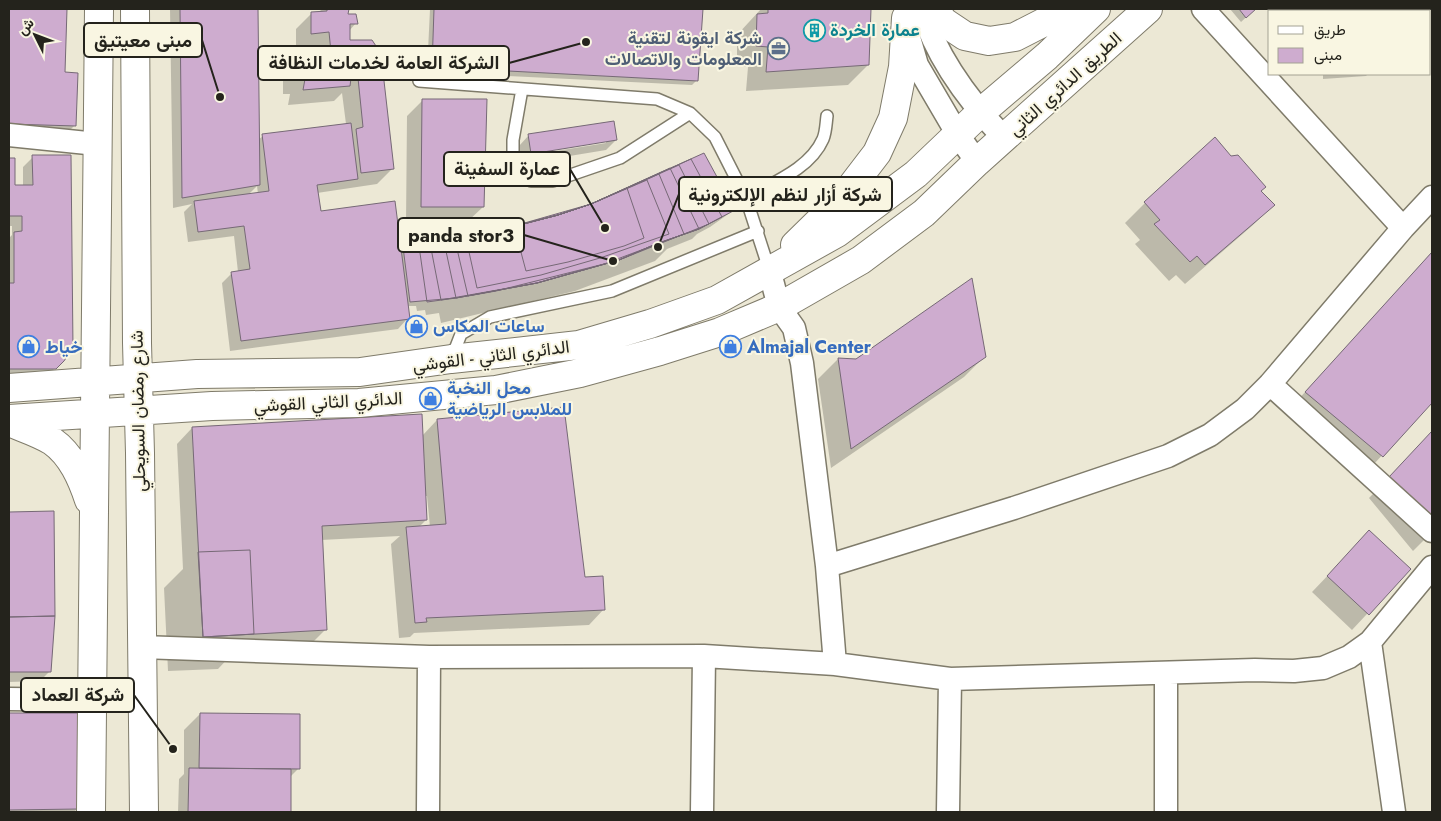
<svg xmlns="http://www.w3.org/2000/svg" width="1441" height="821" font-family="Jost,Vazirmatn,sans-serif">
<rect width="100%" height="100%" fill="#ece8d5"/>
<path fill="#0003" fill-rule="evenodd" d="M9 9H66L64 73 75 125 65 135 9 134Z
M170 9H257L258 140 263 136 346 124 342 93 334 101 288 105 290 94H283V81L298 66 304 65 315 54 314 47 296 48V29L312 13H318L322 9H348L347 15 356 23 349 31V41L382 72 392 169 377 184 317 193 320 212 399 244 402 240 734 210 710 227 697 234 692 239 667 249 655 261 575 291 441 323 439 313 426 315 425 310 417 311 416 306H407L408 318 398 329 230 351 222 283 232 273 238 272 234 236 188 242 184 212 192 204 173 208ZM257 186 258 194 248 195Z
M430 9H701L697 80 692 85 427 72Z
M761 9H870L868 65 848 85 746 91 748 67 737 66V35Z
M1230 9H1255L1241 22Z
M1278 9H1291L1288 11H1280Z
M1321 9H1375L1376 11H1319Z
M1323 74H1368L1366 76 1323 79Z
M422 101 483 207 467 222H406L407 116Z
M529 135 616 140 606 150 521 164 519 146ZM606 141V143L525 156V154Z
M33 157 63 360 44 379H9V238L12 235V226H9V159H14V186H23V167Z
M1231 158 1273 205 1253 225 1185 284 1176 275 1169 281 1135 244 1140 240 1125 223 1145 203Z
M1432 252V401L1362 477 1286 413Z
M984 357 964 377 831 468 818 379 838 359Z
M437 420 584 578 604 609 589 625 414 633 410 637 399 638 391 544 400 536 321 540 326 629 310 645 237 649 218 669 168 671 164 588 183 569 177 444 192 428 422 436ZM425 496H427L430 527 418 528 426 520Z
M1432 433V532L1413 551 1369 498Z
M53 512 50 671 40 681 9 682V513Z
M1354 548 1409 569 1352 630 1312 592Z
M9 714H77V809L74 812H9Z
M200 714 298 769 290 777V812H178L179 779 184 774V730Z"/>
<path fill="#ceaccf" stroke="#766976" d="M9 9H67L65 72 78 73 76 126 9 124Z
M180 9H258L260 185 182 198Z
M327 9H349L348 14H356L358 24H350V40H372L384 58 383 72 394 169 361 173 356 129 363 127 358 78H351L350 86 303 90 305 79H298V64H315L314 53 331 52 329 32 311 34V12L327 11Z
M434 9H703L698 81 432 67Z
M768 9H871L869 65 766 72 768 47 756 46 757 14 768 13Z
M1239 9H1256L1246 18Z
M1333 9H1376L1377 11H1333Z
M422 99H487L484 207H421Z
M614 121 617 140 531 154 528 134Z
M351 123 358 179 317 185 321 211 395 201 410 319 241 341 231 272 250 269 244 226 198 232 194 201 269 191 262 134Z
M1215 137 1231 156 1238 155 1266 187 1261 191 1275 205 1205 265 1197 256 1190 262 1154 224 1160 220 1144 202Z
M704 153 735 210 699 229 656 244 619 260 537 283 456 298 410 302 402 239 496 231 558 215 591 204Z
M32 155H71L73 348 64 361 56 369H9V283H14V232L22 231V216H9V158H15V185H33Z
M691 159 722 217 699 229 656 244 619 260 537 283 456 298 427 302 418 239 496 231 558 215 591 204Z
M679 165 709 224 619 260 537 283 441 300 429 238 496 231 558 215 591 204Z
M670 168 699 229 656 244 619 260 537 283 456 298 443 237 496 231 558 215 591 204Z
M659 174 684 234 604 264 496 291 468 296 454 236 496 231 558 215 591 204Z
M647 180 669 234 600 258 541 275 477 288 465 234 496 231 558 215 591 204Z
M627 188 644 238 624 246 568 262 526 271 514 226 591 204Z
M1432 252V403L1383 457 1305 392Z
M972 278 986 357 851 449 838 358 856 359Z
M564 407 585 577 603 576 605 610 426 618 427 622 415 623 406 527 446 524 437 419Z
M422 414 427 520 322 526 327 630 203 637 192 427Z
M1432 431V530L1389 477Z
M54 511 55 616 9 617V512Z
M1369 530 1411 569 1369 615 1327 576Z
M250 550 254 634 203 637 198 552Z
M55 616 51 672H9V617Z
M9 713H78V809L9 810Z
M200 713 300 714V769L199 768Z
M189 768 291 769V812H188Z"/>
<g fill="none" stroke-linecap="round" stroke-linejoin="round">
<defs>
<path id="lane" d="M419 81 657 99 690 113 715 137 746 198 769 269
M522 89 513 140V165L531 181H553L620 158 690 113
M746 198C772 183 810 169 823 139 826 132 826 123 827 116
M452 357 461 334 490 317 612 291 758 231"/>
<path id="street" d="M922 9C936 58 969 101 1004 138
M1203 9 1403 228
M908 34 917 65 958 135 977 162
M9 135 97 144
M769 269 779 307 794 328 802 363 827 566 835 664
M1270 384 1432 531
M827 566 1014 508 1168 456 1210 435 1245 409 1270 384 1403 228 1432 197
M1370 642 1394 812
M141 647 429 657 704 656 835 664 950 679 1255 670 1294 671 1323 668 1349 657 1370 642 1432 567
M1166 673V812
M9 699 92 700
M428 812 429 657
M702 812 704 656
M948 812 950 679"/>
<path id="primary" d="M135 9 137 343 140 453 144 812
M934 9 944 22 965 36 989 41 1015 37 1058 15 1074 9
M795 245 841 200 877 153 893 118 903 67 906 18
M9 388 197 374 360 372 451 359 579 345 650 324 717 300 837 233 916 174 980 113 1047 56 1096 9
M9 419 212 406 359 403 496 390 580 373 660 351 720 332 779 307 861 260 924 213 977 162 1148 9
M9 422C23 428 39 433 52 441 72 455 82 479 89 500
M91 812 99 9"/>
</defs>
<use href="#lane" stroke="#7f7b6a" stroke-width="14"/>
<use href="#street" stroke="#7f7b6a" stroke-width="25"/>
<use href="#primary" stroke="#7f7b6a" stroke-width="30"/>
<use href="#lane" stroke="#fff" stroke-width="11"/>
<use href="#street" stroke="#fff" stroke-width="22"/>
<use href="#primary" stroke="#fff" stroke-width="28"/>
</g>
<defs>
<symbol id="building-ring" viewBox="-11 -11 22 22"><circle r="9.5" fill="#f9f6e2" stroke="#0f9aa8" stroke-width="1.5"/><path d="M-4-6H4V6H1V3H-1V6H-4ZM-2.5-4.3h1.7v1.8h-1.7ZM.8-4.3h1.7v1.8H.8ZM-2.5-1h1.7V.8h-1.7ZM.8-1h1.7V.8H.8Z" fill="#0f9aa8"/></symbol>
<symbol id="office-ring" viewBox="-11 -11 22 22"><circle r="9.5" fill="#f9f6e2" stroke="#5c6f8a" stroke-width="1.5"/><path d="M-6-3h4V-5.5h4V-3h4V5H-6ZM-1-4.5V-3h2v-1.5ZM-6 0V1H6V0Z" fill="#5c6f8a"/></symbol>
<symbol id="shop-ring" viewBox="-11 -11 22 22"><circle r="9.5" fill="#f9f6e2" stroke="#3f7fe0" stroke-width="1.5"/><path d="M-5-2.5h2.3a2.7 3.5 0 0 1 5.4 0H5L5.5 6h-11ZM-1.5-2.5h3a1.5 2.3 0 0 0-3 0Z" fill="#3f7fe0"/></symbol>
</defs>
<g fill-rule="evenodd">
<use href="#building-ring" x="802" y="18" width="25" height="25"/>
<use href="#office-ring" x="766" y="36" width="25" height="25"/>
<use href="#shop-ring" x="404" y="314" width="25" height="25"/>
<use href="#shop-ring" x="16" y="334" width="25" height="25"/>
<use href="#shop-ring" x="718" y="334" width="25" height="25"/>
<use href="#shop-ring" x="418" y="386" width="25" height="25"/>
</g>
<g text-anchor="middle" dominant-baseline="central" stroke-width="4" stroke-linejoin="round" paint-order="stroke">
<g font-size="18" font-weight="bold" fill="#0d838f" stroke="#f9f6e2" text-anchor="start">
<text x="830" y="30">عمارة الخردة</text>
</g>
<g font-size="18" font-weight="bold" fill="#4e5e75" stroke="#f9f6e2" text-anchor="end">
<text x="762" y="38">شركة ايقونة لتقنية<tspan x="762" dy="21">المعلومات والاتصالات</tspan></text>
</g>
<g font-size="18" fill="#24231c" stroke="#f9f6e2">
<text transform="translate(1065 84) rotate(-42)">الطريق الدائري الثاني</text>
<text transform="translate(491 356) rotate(-7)">الدائري الثاني - القوشي</text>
<text transform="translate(328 402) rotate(-3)">الدائري الثاني القوشي</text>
<text transform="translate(138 411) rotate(-91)">شارع رمضان السويحلي</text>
</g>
<g font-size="18" font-weight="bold" fill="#366cbe" stroke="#f9f6e2" text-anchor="start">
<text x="433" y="326">ساعات المكاس</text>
<text x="45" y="347">خياط</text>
<text x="747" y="347">Almajal Center</text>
<text x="447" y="388">محل النخبة<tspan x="447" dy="21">للملابس الرياضية</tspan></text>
</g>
</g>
<path fill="none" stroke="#24231c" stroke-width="2" d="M220 97L202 40M586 42L509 63M605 228L570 169M658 247L679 194M613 261L524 235M173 749L134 695"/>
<g fill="#24231c" stroke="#f9f6e2" stroke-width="2">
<circle cx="220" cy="97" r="5"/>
<circle cx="586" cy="42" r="5"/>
<circle cx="605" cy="228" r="5"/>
<circle cx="658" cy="247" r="5"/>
<circle cx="613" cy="261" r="5"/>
<circle cx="173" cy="749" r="5"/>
</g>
<g fill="#f9f6e2" stroke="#24231c" stroke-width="2">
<rect x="84" y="23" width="118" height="34" rx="5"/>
<rect x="258" y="46" width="251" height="34" rx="5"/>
<rect x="444" y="152" width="126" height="34" rx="5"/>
<rect x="679" y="177" width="213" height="34" rx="5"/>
<rect x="398" y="218" width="126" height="34" rx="5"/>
<rect x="21" y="678" width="113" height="34" rx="5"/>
</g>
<g font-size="19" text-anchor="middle" font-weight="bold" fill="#24231c">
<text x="143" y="47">مبنى معيتيق</text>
<text x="384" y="69">الشركة العامة لخدمات النظافة</text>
<text x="507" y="175">عمارة السفينة</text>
<text x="785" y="201">شركة أزار لنظم الإلكترونية</text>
<text x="461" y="242">panda stor3</text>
<text x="78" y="701">شركة العماد</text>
</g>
<rect width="1441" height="821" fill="none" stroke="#24231c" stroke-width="20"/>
<rect x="1268" y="10" width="162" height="65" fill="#f9f6e2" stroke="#a4a293"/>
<rect x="1278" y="26" width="25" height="8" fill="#ffffff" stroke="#a4a293"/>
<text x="1314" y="35" font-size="15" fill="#24231c">طريق</text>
<rect x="1278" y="48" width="25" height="15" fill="#ceaccf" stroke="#a4a293"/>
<text x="1314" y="60" font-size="15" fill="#24231c">مبنى</text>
<g transform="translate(35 35) rotate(312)" stroke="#f9f6e2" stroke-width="4" paint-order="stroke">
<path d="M0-4L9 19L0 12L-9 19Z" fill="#24231c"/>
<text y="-8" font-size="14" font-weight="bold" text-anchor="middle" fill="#24231c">ش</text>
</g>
</svg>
